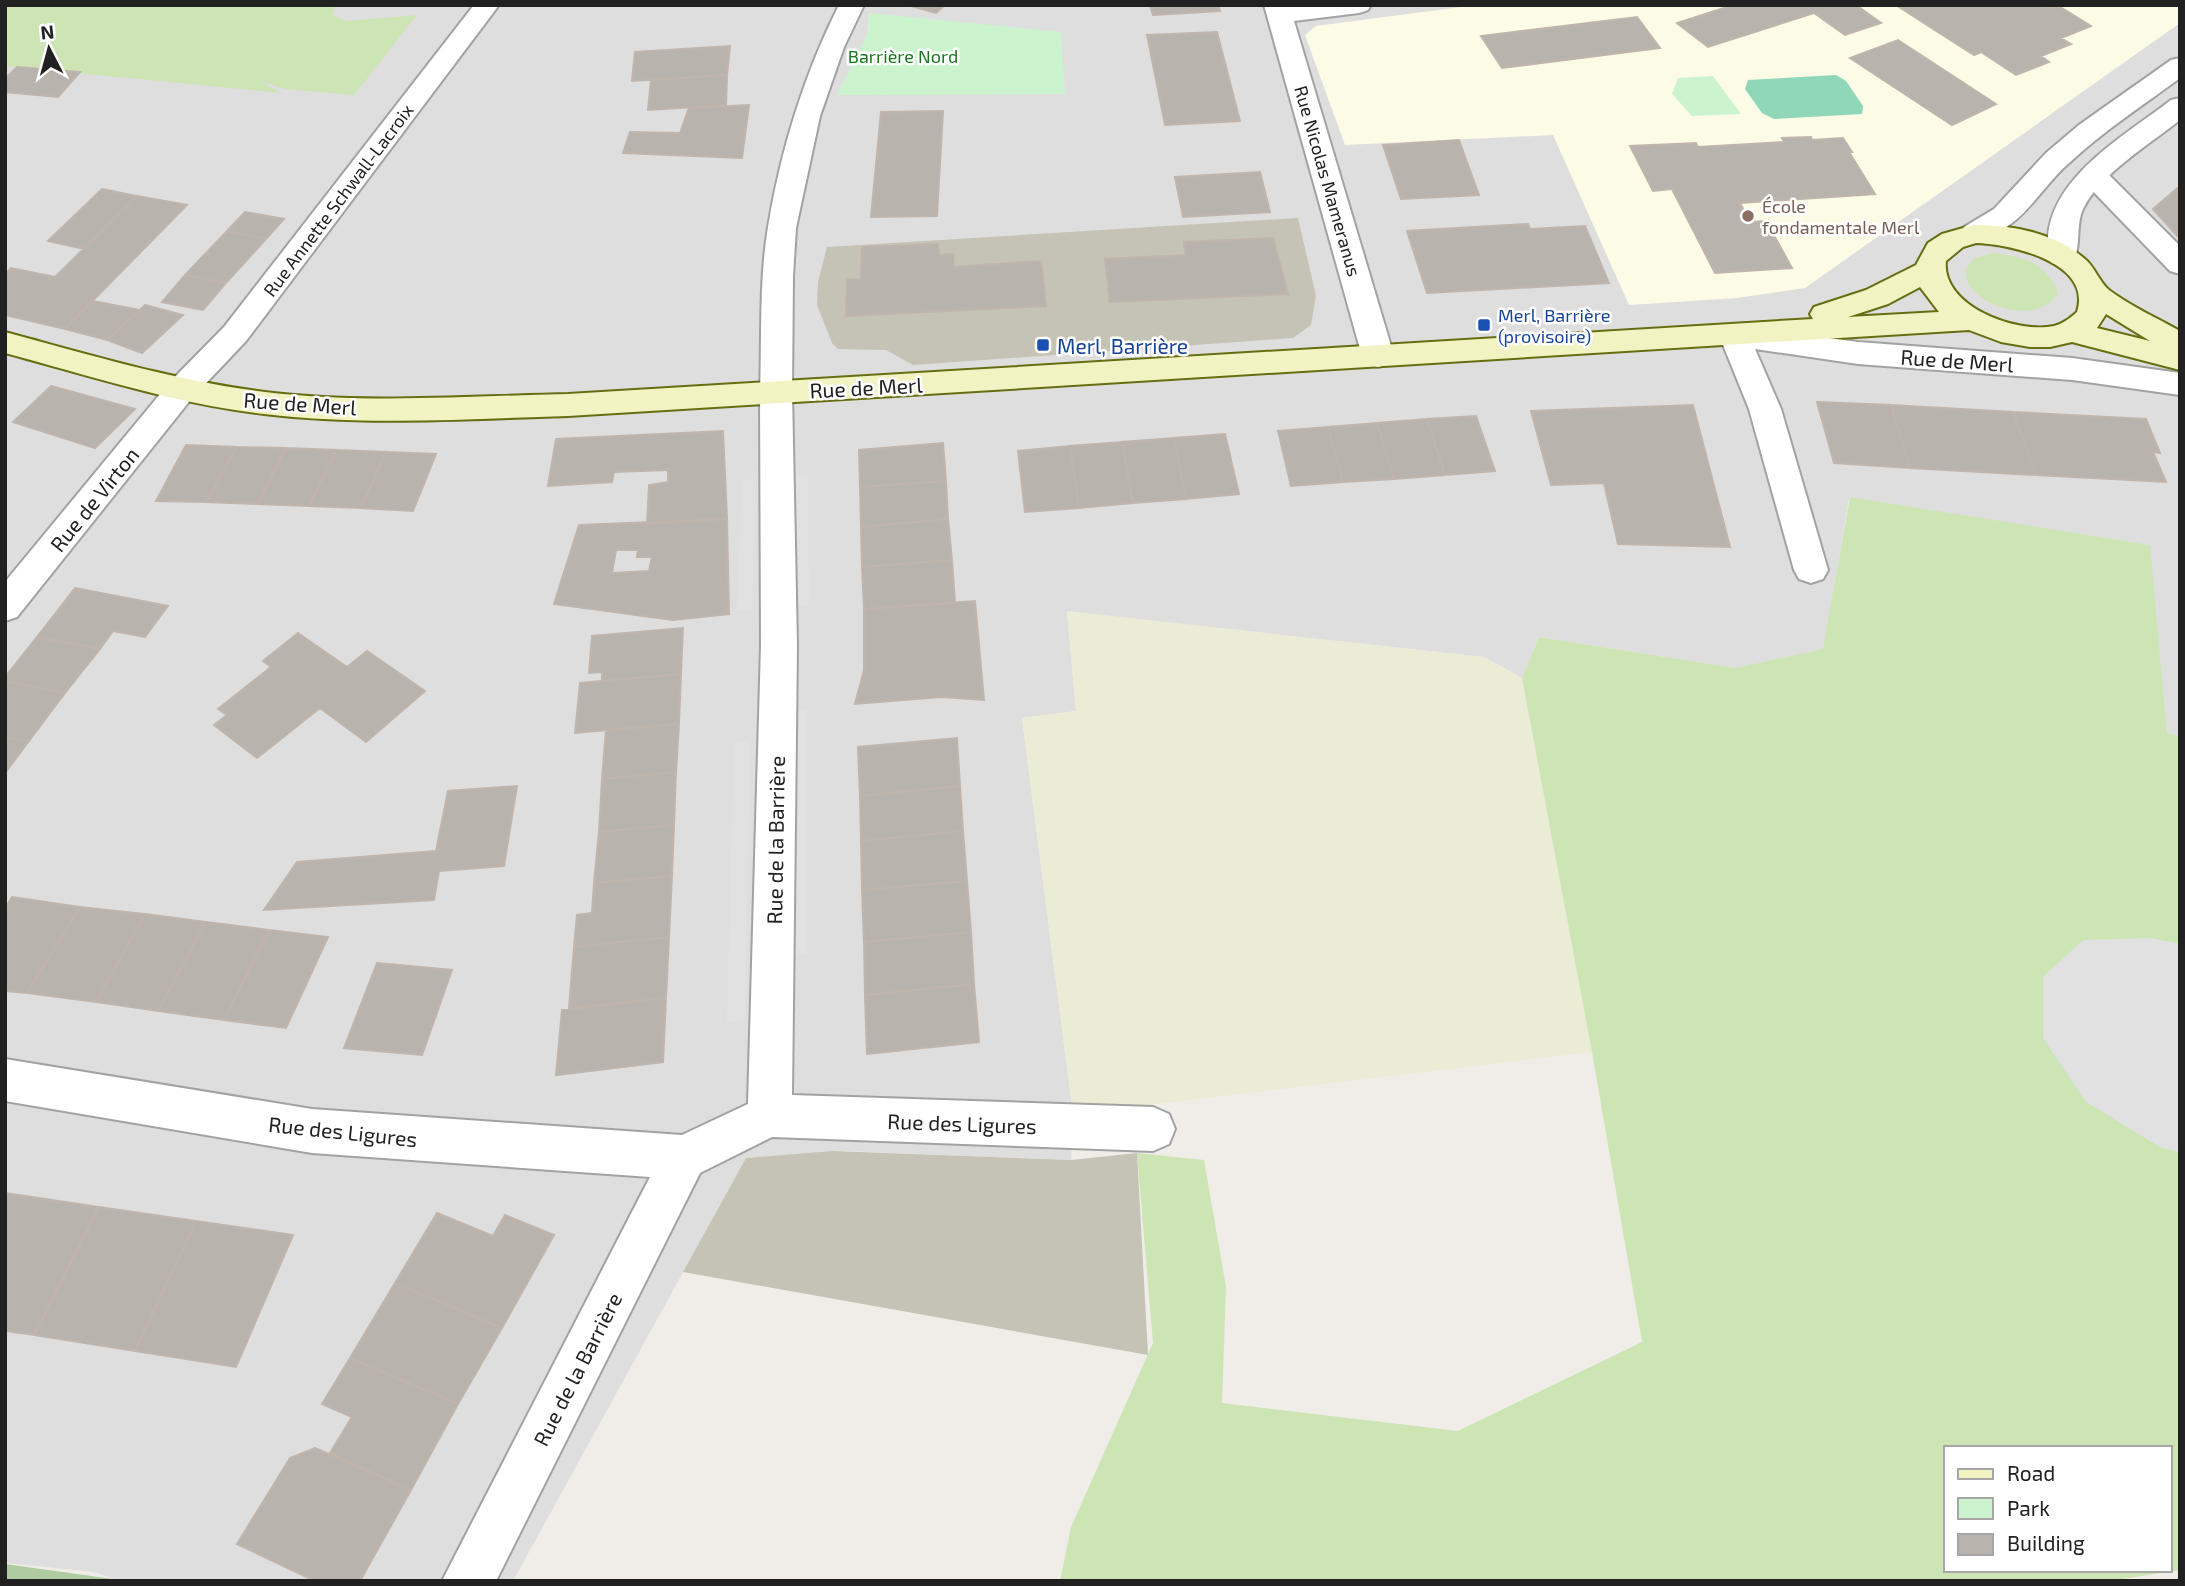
<svg xmlns="http://www.w3.org/2000/svg" width="2185" height="1586" font-family="'Exo 2',sans-serif">
<rect width="100%" height="100%" fill="#f0ede8"/>
<path fill="#dfdede" d="M5 5H2180V736L2167 733 2149 545 1849 498 1824 649 1735 668 1539 637 1522 678 1484 657 1067 612 1076 711 1022 718 1073 1114 1071 1160 846 1151 746 1158 513 1581H120L95 1572 5 1563Z"/>
<path fill="#fcfbe6" d="M1476 5H2180V23L1805 288 1737 298 1629 305 1553 135 1345 145 1305 35 1316 26Z"/>
<path fill="#c4c3b5" d="M1298 218 1316 296 1311 325 1293 338 913 365 886 350 838 349 832 343 817 305 818 282 827 247Z
M833 1151 1071 1160 1137 1153 1148 1355 683 1272 746 1158Z"/>
<path fill="#ebecd6" d="M1067 611 1484 657 1522 678 1592 1052 1073 1114 1022 718 1076 711Z"/>
<path fill="#cde4b5" fill-rule="evenodd" d="M5 5H336L332 15 347 21 417 15 354 95 285 89 260 81 281 93 5 66Z
M1992 253C2021 256 2048 262 2058 294 2039 322 1989 312 1970 286 1967 282 1966 276 1965 270L1973 259Z
M1850 497 2150 545 2167 733 2180 736V944L2149 938 2160 1147 2180 1152V1570L2110 1581H1060L1071 1527 1153 1343 1137 1153 1204 1160 1226 1287 1222 1403 1458 1431 1642 1342 1592 1052 1522 678 1539 637 1735 668 1823 649ZM1945 1448H2169V1570H1945Z"/>
<path fill="#afcba2" d="M5 1564 113 1579 120 1581H5Z"/>
<path fill="#cbf4ce" d="M869 13 1061 32 1065 94 837 95 867 35Z
M1713 76 1741 114 1692 116 1672 94 1678 78Z"/>
<path fill="#90d6b9" d="M1836 75 1846 81 1863 106 1862 114 1774 119 1762 113 1745 89 1748 80Z"/>
<path fill="#e1e1e1" d="M808 475 809 605 794 606V476Z
M756 479 752 610 737 611 742 480Z
M807 710V954L791 956 792 712Z
M750 741 745 1020 727 1022 734 742Z
M2149 938 2180 944V1152L2160 1147 2086 1102 2043 1038V977L2083 940Z"/>
<path fill="#b9b3ae" stroke="#c0b5ac" stroke-width="2" fill-rule="evenodd" d="M907 5H945L936 13Z
M1150 5H1218L1220 11 1153 15Z
M1733 5H1856L1881 23 1845 35 1814 13 1708 47 1677 23Z
M1896 5H2044L2048 8 2057 5 2091 26 2061 38 2071 44 2041 56 2049 62 2016 75 1981 52 1974 55Z
M1637 17 1660 48 1502 68 1481 36Z
M1217 32 1240 121 1165 125 1147 35Z
M1898 40 1996 104 1952 125 1850 58Z
M730 46 727 75 632 81 635 52Z
M17 67 80 72 58 97 5 92V79Z
M727 75 726 105 648 110 651 80Z
M749 105 742 158 623 153 630 132 680 133 689 108Z
M943 111 937 216 871 217 881 112Z
M1811 137 1812 140 1843 138 1852 152H1849L1875 194 1740 203 1750 222 1766 221 1792 268 1715 273 1672 189 1653 191 1630 146 1696 143 1698 147 1784 142 1782 138Z
M1459 140 1479 195 1401 199 1383 145Z
M1260 172 1270 212 1183 217 1175 177Z
M2180 186V239L2153 209Z
M102 189 137 196 84 249 48 241Z
M137 196 187 205 65 329 5 315V274L11 268 55 277Z
M245 212 284 219 266 239 227 231Z
M1528 224 1530 229 1585 226 1609 283 1427 293 1407 231Z
M227 231 266 239 226 283 185 275Z
M1273 238 1288 294 1110 302 1105 259 1186 255 1184 242Z
M938 244 939 255 953 254 954 267 1041 261 1046 306 846 316 847 280 861 279 862 247Z
M185 275 226 283 203 310 162 302Z
M93 301 140 310 107 340 65 329Z
M145 305 183 315 142 353 107 340Z
M51 386 135 409 95 448 13 422Z
M1817 402 1891 405 1910 468 1834 463Z
M1693 405 1730 547 1618 544 1604 483 1551 485 1531 411Z
M1891 405 2013 412 2036 475 1910 468Z
M2013 412 2146 419 2160 453 2153 452 2166 482 2036 475Z
M1476 416 1495 471 1445 475 1427 419Z
M1427 419 1445 475 1394 479 1377 423Z
M1377 423 1394 479 1343 482 1328 427Z
M1328 427 1343 482 1291 486 1278 431Z
M723 431 727 519 647 524 649 485 668 482V470L614 472 612 482 548 486 556 439Z
M1225 434 1239 494 1186 499 1174 438Z
M1174 438 1186 499 1133 503 1122 442Z
M1122 442 1133 503 1079 508 1070 446Z
M943 443 946 481 860 487 859 450Z
M186 445 236 447 207 502 156 501Z
M1070 446 1079 508 1025 512 1018 451Z
M236 447 286 448 258 504 207 502Z
M286 448 336 450 309 506 258 504Z
M336 450 386 452 361 508 309 506Z
M386 452 436 454 413 511 361 508Z
M946 481 948 519 861 527 860 487Z
M727 519 729 614 673 620 554 604 579 525ZM616 550H638L637 557H652L649 571 612 573Z
M948 519 952 560 862 567 861 527Z
M952 560 955 603 864 609 862 567Z
M75 588 168 606 145 637 113 631 100 649 37 637Z
M975 601 984 700 941 697 855 704 864 670V609Z
M683 628 681 674 602 681V672L589 673 592 636Z
M298 633 347 667 367 651 425 691 366 742 320 708 257 758 214 725 227 715 218 709 271 667 263 661Z
M37 637 100 649 65 693 5 681V677Z
M681 674 679 724 575 733 580 683Z
M5 681 65 693 29 741 5 737Z
M679 724 676 772 602 779 606 730Z
M5 737 29 741 5 773Z
M957 738 960 786 860 796 858 747Z
M676 772 674 825 599 832 602 779Z
M517 786 504 866 439 871 434 900 264 910 297 862 436 851 448 791Z
M960 786 963 831 861 841 860 796Z
M674 825 672 876 594 883 599 832Z
M963 831 967 881 862 890 861 841Z
M672 876 669 937 574 947 577 915 592 913 594 883Z
M967 881 971 932 864 942 862 890Z
M12 897 80 907 27 993 5 991V908Z
M80 907 145 914 96 1002 27 993Z
M145 914 206 922 158 1011 96 1002Z
M206 922 269 930 224 1020 158 1011Z
M269 930 328 937 286 1028 224 1020Z
M971 932 974 984 865 995 864 942Z
M669 937 666 998 569 1008 574 947Z
M377 963 452 970 422 1055 344 1048Z
M974 984 979 1042 867 1054 865 995Z
M666 998 663 1062 556 1075 562 1010Z
M5 1193 99 1207 34 1335 5 1331Z
M99 1207 196 1221 135 1351 34 1335Z
M437 1213 493 1236 505 1215 554 1235 502 1328 395 1283Z
M196 1221 293 1235 236 1367 135 1351Z
M395 1283 502 1328 458 1404 350 1358Z
M350 1358 458 1404 411 1490 330 1453 352 1417 322 1404Z
M315 1448 411 1490 360 1581H315L237 1544 290 1458Z"/>
<g fill="none" stroke-linecap="round" stroke-linejoin="round">
<defs>
<path id="minor" d="M474 5H499L246 341 192 398 17 617 5 621V582L170 382 224 327Z
M1264 5H1371L1368 10 1359 13 1294 21 1394 356 1389 364 1378 367 1367 364 1362 356Z
M2095 168 2105 171 2180 246V274L2170 271 2085 183 2081 177 2085 171Z
M1734 325 1858 342 2072 358 2180 373V395L2072 380 1858 364 1755 349 1781 409 1828 570 1823 579 1811 583 1799 579 1794 570 1749 409 1719 335 1723 328Z
M776 381 787 384 792 392 797 645 792 1095 1153 1107 1169 1114 1175 1129 1169 1144 1153 1151 772 1137 700 1173 496 1581H442L650 1177 312 1153 5 1101V1059L312 1109 682 1135 748 1104 761 645 760 392 765 384Z"/>
<path id="tertiary" d="M839 5H864L844 47 820 116 796 228 793 276 792 392 787 400 776 403 765 400 760 392C762 338 759 281 768 227 781 149 804 75 839 5Z
M2180 58V78C2142 106 2102 132 2068 164 2048 181 2033 207 2012 223 1997 234 1982 245 1964 241L1959 234 1964 227 1994 209 2046 153 2079 125 2171 60Z
M2180 98V120C2150 144 2100 174 2083 209 2075 226 2082 248 2072 263L2062 266 2052 263C2046 254 2048 247 2048 237 2053 175 2126 135 2171 100Z"/>
<path id="secondary" d="M1974 225C2013 225 2056 233 2086 260 2095 268 2100 283 2109 290 2130 306 2157 318 2180 331V370L2072 342 2050 347H2030L2001 342 1969 330 568 416C467 419 365 426 264 414 176 404 91 376 5 353V332C91 355 176 381 265 392 365 404 467 396 568 394L1813 319 1810 314 1814 307 1866 290 1916 265 1928 243 1942 234ZM1976 243C2010 244 2093 262 2077 312 2070 318 2063 324 2054 326 2016 334 1941 306 1946 261L1963 247ZM1920 287 1939 312 1848 317 1888 304ZM2106 314 2150 341 2097 328Z"/>
</defs>
<use href="#minor" stroke="#a2a2a2" stroke-width="4"/>
<use href="#tertiary" stroke="#a2a2a2" stroke-width="4"/>
<use href="#secondary" stroke="#666e12" stroke-width="4"/>
<use href="#minor" fill="#fff" fill-rule="evenodd"/>
<use href="#tertiary" fill="#fff" fill-rule="evenodd"/>
<use href="#secondary" fill="#f2f3c3" fill-rule="evenodd"/>
</g>
<circle fill="#8d6e63" stroke="#fff" stroke-width="2.5" cx="1748" cy="216" r="7"/>
<g fill="#1a4fb4" stroke="#fff" stroke-width="2.5">
<rect x="1477" y="318" width="14" height="14" rx="3.5"/>
<rect x="1036" y="338" width="14" height="14" rx="3.5"/>
</g>
<g text-anchor="middle" dominant-baseline="central" stroke-width="5" stroke-linejoin="round" paint-order="stroke">
<g font-size="18" fill="#19751e" stroke="#fff">
<text x="903" y="56">Barrière Nord</text>
</g>
<g font-size="18" fill="#212121" stroke="#fff">
<text transform="translate(1328 181) rotate(74)">Rue Nicolas Mameranus</text>
<text transform="translate(338 200) rotate(-53)">Rue Annette Schwall-Lacroix</text>
</g>
<g font-size="18" fill="#785e54" stroke="#fff" text-anchor="start">
<text x="1762" y="206">École<tspan x="1762" dy="21">fondamentale Merl</tspan></text>
</g>
<g font-size="18" fill="#164399" stroke="#fff" text-anchor="start">
<text x="1498" y="315">Merl, Barrière<tspan x="1498" dy="21">(provisoire)</tspan></text>
</g>
<g font-size="21" fill="#164399" stroke="#fff" text-anchor="start">
<text x="1057" y="345">Merl, Barrière</text>
</g>
<g font-size="21" fill="#212121" stroke="#fff">
<text transform="translate(1957 360) rotate(4)">Rue de Merl</text>
<text transform="translate(866 387) rotate(-3)">Rue de Merl</text>
<text transform="translate(300 403) rotate(4)">Rue de Merl</text>
<text transform="translate(94 499) rotate(-51)">Rue de Virton</text>
<text transform="translate(775 840) rotate(-89)">Rue de la Barrière</text>
<text transform="translate(962 1123) rotate(2)">Rue des Ligures</text>
<text transform="translate(343 1131) rotate(6)">Rue des Ligures</text>
<text transform="translate(577 1369) rotate(-63)">Rue de la Barrière</text>
</g>
</g>
<rect width="2185" height="1586" fill="none" stroke="#212121" stroke-width="14"/>
<rect x="1944" y="1446" width="228" height="126" fill="#ffffff" stroke="#a6a6a6" stroke-width="2"/>
<rect x="1958" y="1469" width="35" height="10" fill="#f2f3c3" stroke="#a6a6a6" stroke-width="2"/>
<text x="2007" y="1481" font-size="21" fill="#212121">Road</text>
<rect x="1958" y="1498" width="35" height="21" fill="#cbf4ce" stroke="#a6a6a6" stroke-width="2"/>
<text x="2007" y="1516" font-size="21" fill="#212121">Park</text>
<rect x="1958" y="1534" width="35" height="21" fill="#b9b3ae" stroke="#a6a6a6" stroke-width="2"/>
<text x="2007" y="1551" font-size="21" fill="#212121">Building</text>
<g transform="translate(49 49) rotate(354)" stroke="#ffffff" stroke-width="5" paint-order="stroke">
<path d="M0-5L12 26L0 18L-12 26Z" fill="#212121"/>
<text y="-10" font-size="19" font-weight="bold" text-anchor="middle" fill="#212121">N</text>
</g>
</svg>
